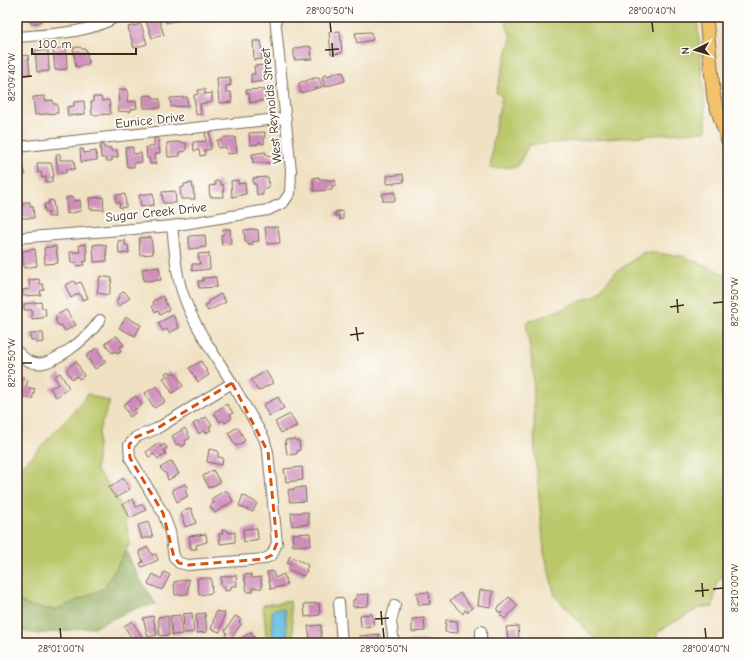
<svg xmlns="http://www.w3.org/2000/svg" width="745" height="660" font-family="'Comic Neue',sans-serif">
<rect width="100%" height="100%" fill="#fdfcf7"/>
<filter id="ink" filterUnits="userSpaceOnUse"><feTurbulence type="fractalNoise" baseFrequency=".025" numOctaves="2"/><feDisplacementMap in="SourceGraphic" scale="8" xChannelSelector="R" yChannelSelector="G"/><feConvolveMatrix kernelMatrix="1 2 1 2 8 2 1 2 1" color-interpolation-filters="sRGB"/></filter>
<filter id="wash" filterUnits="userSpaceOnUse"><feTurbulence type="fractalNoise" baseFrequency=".012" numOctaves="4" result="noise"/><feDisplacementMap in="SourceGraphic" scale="16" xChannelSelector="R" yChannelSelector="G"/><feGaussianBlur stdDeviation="0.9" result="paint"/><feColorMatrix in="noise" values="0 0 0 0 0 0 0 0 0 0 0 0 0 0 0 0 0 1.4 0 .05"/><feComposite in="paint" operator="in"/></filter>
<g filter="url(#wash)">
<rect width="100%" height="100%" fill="#f0e1c2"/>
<path fill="#bac86a" stroke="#7a7944" d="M504 17H697L707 131 529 145 517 167 490 168 494 134 502 97 496 92 511 38Z
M644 252 682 256 710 267 728 277V574L717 581 713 607H701L657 632 658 643H599L555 596 544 552 535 452 533 368 526 323 594 296 615 273Z
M88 394 110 402 99 431 96 470 107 483 123 509 130 543 104 588 55 610 28 606 17 599V472L70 416Z
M290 601 294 643H267L263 605Z"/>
<path fill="#93ac5e" stroke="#676b3e" d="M126 551 138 576 156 604 137 608 95 627 38 634 17 630V599L28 606 55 610 104 588Z"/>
<path fill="#66bee3" stroke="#507480" d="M275 609H284L285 611 288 643H273L272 611Z"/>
<g id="blocks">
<path fill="#ce8db9" d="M31 17H44V19L38 23H31Z
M158 17 164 35 152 38 145 18Z
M164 17H178L179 20 166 23Z
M141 24 147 44 134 48 128 27Z
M340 31 342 53 331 54 329 32Z
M371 32 373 40 357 43 355 33Z
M253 41H261L262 59 254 60Z
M306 46 311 47 312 59 294 60V49Z
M66 47 67 69 55 70 53 50Z
M80 47 82 49H86L89 64 76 67 73 48Z
M35 50 48 51 49 71 37 72Z
M28 55 30 74 19 75 18 59H20V56Z
M264 65V81L251 83V74H255L254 66Z
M339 71V73L343 72 345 81 324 87 322 77 327 74V76L333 74 332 73H337Z
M230 77 231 85 226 86V92H231L232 102 219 103 217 78Z
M313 78H319L322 87 301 93 298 84 303 81 304 82 310 79H314Z
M126 89 128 94 127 102 136 101 137 108 132 109 130 112 118 111 119 90Z
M205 89V94L212 93V102L200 104 201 114 196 115 194 95 198 94V90Z
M265 89V100L250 103 249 94H247L246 90Z
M149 95 153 96 154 99H160V108H144L143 96Z
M45 96V101L53 100V104H57L58 113 35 115 33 97Z
M93 97H101L102 101 109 100 111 114 92 115 91 102H93Z
M187 97 188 106 171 107 170 98Z
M84 101 85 114 68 116 67 107 74 106V102Z
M205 130H209L211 149 204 150 205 155 200 156 199 150 194 151 193 142 206 141Z
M265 132 264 144 259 142V144L250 145 249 133Z
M224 137H235L237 153 227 154 226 147 218 148 217 140H222Z
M154 138H158L160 153 155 154 156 164H150L149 158H147L146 147 154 146Z
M175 142 186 143V151L180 152V156L168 157 167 143Z
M100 145H104V148H111V151L117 150 118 157 112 158V161H106L105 158H101Z
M133 147V154L141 153 142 162 134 163V167H127L125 148Z
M80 149H83L84 153 96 151 97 160 81 162Z
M266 152V155L274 156V163H253L252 154Z
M56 154H60V160H74L75 169H66V173H58Z
M20 160 26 174 20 179 19 177 17 178V168L19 167 17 161Z
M37 163H51L54 176 52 177V182H46V177L42 178 41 172 38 173Z
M403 174 404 182 387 184V175L389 176Z
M268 177 269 187 263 190V195H257L256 184H253V178Z
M319 177V179H326V180H335L336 186H332V190L314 191 313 178Z
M238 180V184L245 183 246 194 232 197 231 181Z
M215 181H220L221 185 223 184 224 197H210L209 186 216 185Z
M192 183 195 199H181L180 188 184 187V184Z
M175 191 176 203H163L162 192Z
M395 192V201H383L382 194Z
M153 193 154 205 141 207 139 195Z
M125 194 126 207 120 208 119 202 116 203V195Z
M69 197 74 198V201L80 200 81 211 67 214 66 198Z
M103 197 104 210 90 209 89 198Z
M53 200 55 217H48V212H45L44 204H49L48 201Z
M23 202H30V206H33L34 218H20L19 207 23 206Z
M343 211V219L340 220 339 216H335V212Z
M265 227H278L280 243 267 244Z
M223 229H230L231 244 222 245 221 235 224 234Z
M252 229 258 230 259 241 252 242 253 245H248V242H245L244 230Z
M205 235 206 247 189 249V236Z
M151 237 153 254 140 255 139 238Z
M125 240V245H128L129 253 119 254 118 241Z
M86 244 87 261 83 262 84 265 76 266V262L71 263 70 252H80L79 245Z
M100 244 106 245 107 261 94 262 93 245Z
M56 246 58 263 45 264 44 248Z
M35 249 37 266 24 268 22 251Z
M209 253 210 269 192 271V264H200L198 254Z
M159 267 161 280 144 281 142 269Z
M100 276 112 278 109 295 97 293Z
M216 277 217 287 199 288 198 281H203V278Z
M39 279 40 284H43L44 290 40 291 41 295 23 296V290L30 289 29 280Z
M74 281 75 284 81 282 88 298 82 300 79 293 71 298 65 285Z
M124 291 130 298 119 306 116 301 119 298 118 296Z
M221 294 226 302 208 311 205 306 209 303 208 301Z
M163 296 169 310 160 315 158 311 155 312 152 306 154 304 153 301Z
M41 302 42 308H45L46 316H42L43 318 32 319V310H24V304Z
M66 310 76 325 65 331 61 325 59 326 55 320 57 319 55 316Z
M173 315 179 328 169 333 167 329 163 331 158 323Z
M126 317 141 325 135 336 119 328Z
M43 333 44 342 36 343V340H31L30 334Z
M117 336 124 345 119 348 122 351 117 354 115 351 112 353 105 343Z
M96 348 106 362 95 369 86 356Z
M76 361 84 376 79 379 77 376 72 379 66 370Z
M201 361 209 375 198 382 189 368Z
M169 371 171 374 175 372 183 386 172 393 163 378 167 376 165 373Z
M266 371 273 383 258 391 251 380Z
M60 373 69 388 56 397 50 388 59 384 54 377Z
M22 378 28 380 26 387 35 389 32 399 17 395Z
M157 386 165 402 154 408 145 393Z
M136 396 142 405 134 410 135 413 130 417 123 405Z
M278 397 284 408 269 416 263 405Z
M227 404 233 413 230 415 232 418 225 423 223 420 220 422 214 412Z
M290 414 297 426 281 433 275 422Z
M206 417 212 425 209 427 211 430 206 433 204 430 199 434 193 424 198 421 200 425 199 421Z
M238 427 245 441 236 446 228 433Z
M185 428 190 438 185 441 186 444 181 447 179 444 176 445 172 436Z
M296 439V441H299L300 450 297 451V454L287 455 285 440Z
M159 443 161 447 164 444 167 448 164 450 166 454 158 459 154 454 149 457 146 452Z
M209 449 218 451V457L223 458 222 465 207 462Z
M172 461 179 474 168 480 166 474 160 468Z
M302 467 303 480 286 482 284 469Z
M213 470 220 482 209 488 203 476Z
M123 478 130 489 116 498 108 487H111Z
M185 484 188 489 185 491 188 496 177 502 172 490Z
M302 487H305L306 501 290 502 288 490Z
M226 490 233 501 215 513 210 506 214 503 211 499Z
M243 495 257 503 253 512 239 506Z
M133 499 136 507 143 504 146 510 130 518 123 504Z
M191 508 196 523 185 527 181 512Z
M308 512 309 524 292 526 291 513Z
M148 522 153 537 142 539 138 525Z
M257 528 258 539 244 542 243 529Z
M222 530H228L229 533 235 532V542L220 544 219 534 223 533Z
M310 533 311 545 293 546 292 534Z
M206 534 207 542 196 545 197 549H191L189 536Z
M148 547 152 555 156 554 158 560 142 567 140 563 143 562 139 551Z
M290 556 308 565 306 570 307 571 303 576 288 569 292 564 287 563Z
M273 571 275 578 284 574 287 585 271 589 267 572Z
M164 572 170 575 162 590 148 584 153 574 161 579Z
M251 574 252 578 261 577 262 588H252L253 592H247L244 575Z
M236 575 237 586H231V590L225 591V587H221V577Z
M197 578H211L212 593 199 595Z
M189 579 188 594 175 595 174 582Z
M480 590 493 591 491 607 478 605Z
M429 592 430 604 419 605 416 593Z
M460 593 472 608 467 612 465 610 463 614 450 601Z
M369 594 368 606 353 607V600L356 599V595Z
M509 597 518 605 505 619 500 615 502 613 498 612 497 609Z
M319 603 320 615 305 617 304 604Z
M216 611 225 613 220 632 211 629Z
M192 613 194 632 184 633 183 614Z
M205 613 207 632 197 633 196 614Z
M372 614 374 626 361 627 360 615Z
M180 615 182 634 172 635 170 616Z
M153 616 157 635 148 637 143 618Z
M168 616 169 635 160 636 158 617Z
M235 616 241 619 239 622 241 624 230 641 225 637 227 633 225 631Z
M424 618 425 631 412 632V619Z
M446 620 457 621 458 633 445 632Z
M132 621 143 638 135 643 124 626Z
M321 625V638L310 639 308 626Z
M518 626 519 638 508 639 506 627Z
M251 632 256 640 251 643H233Z
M379 634V641H377V643H361L360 636Z
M427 640V643H408V641Z"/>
</g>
</g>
<g filter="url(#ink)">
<use href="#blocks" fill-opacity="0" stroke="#7a6a57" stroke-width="1"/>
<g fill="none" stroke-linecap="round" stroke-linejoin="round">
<defs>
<path id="minor" d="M17 37C50 34 87 34 116 17
M17 147 286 118
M172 226C175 249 175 272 183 294 193 325 215 355 232 383
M17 238 172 226 268 210 283 203 290 193 291 171 275 17
M17 351C34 372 50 363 69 350 82 341 91 333 100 320
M232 383 264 438 268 452 277 543 272 555 264 559 188 565 179 563 174 557 170 532 163 513 130 458 129 445 136 437 156 429Z
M339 603 342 643
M394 643 391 622 395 605
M481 643V631"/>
<path id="major" d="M706 17 714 99 728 141"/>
</defs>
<use href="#minor" stroke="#7a6a57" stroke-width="12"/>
<use href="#major" stroke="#7a6a57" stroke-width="15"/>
<use href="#minor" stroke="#fff" stroke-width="10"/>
<use href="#major" stroke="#f3c26a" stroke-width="13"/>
</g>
</g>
<path fill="none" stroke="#d7540e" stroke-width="3" stroke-dasharray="8 5" stroke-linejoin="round" d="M232 383 268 452 277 543 272 555 264 559 188 565 179 563 174 557 163 513 130 458 129 445 136 437 156 429Z"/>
<path fill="none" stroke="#3b2a1e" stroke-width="1.5" d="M330 22 331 32M652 22 653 32M332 43 333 57M325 50 339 49M22 77 32 76M677 299 678 313M713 303 723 302M670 307 684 305M356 327 358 341M350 335 364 333M22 363H32M702 583 703 597M713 589 723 588M695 591 709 590M381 611 382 625M375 619 389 618M60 628 61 638M383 628 384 638M705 628 706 638"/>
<g text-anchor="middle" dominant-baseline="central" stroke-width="3.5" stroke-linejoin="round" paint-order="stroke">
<g font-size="13" fill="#3b2a1e" stroke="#fdfcf7">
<text transform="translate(271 106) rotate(-96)">West Reynolds Street</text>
<text transform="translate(150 120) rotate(-6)">Eunice Drive</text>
<text transform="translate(156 212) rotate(-6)">Sugar Creek Drive</text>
</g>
</g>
<rect width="745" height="660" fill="none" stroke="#fdfcf7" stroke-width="44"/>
<g transform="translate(695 50) rotate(265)" stroke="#fdfcf7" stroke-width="3" paint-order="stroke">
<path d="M0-3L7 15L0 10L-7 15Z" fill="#3b2a1e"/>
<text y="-6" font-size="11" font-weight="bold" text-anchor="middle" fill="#3b2a1e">N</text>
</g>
<path d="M32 48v6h104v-6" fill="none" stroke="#3b2a1e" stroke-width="2"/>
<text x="38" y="48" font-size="12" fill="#3b2a1e" stroke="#fdfcf7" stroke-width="3" paint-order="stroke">100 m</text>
<rect x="22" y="22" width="701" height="616" fill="none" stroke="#3b2a1e" stroke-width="1.5"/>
<g font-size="10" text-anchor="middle" fill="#3b2a1e">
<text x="330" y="14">28°00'50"N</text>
<text x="652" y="14">28°00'40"N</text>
<text transform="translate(11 77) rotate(-90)" y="4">82°09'40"W</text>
<text transform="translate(734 302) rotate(-90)" y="4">82°09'50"W</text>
<text transform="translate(11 363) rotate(-90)" y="4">82°09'50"W</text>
<text transform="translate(734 588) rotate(-90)" y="4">82°10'00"W</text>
<text x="61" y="652">28°01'00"N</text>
<text x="384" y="652">28°00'50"N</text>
<text x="706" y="652">28°00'40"N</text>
</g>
</svg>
